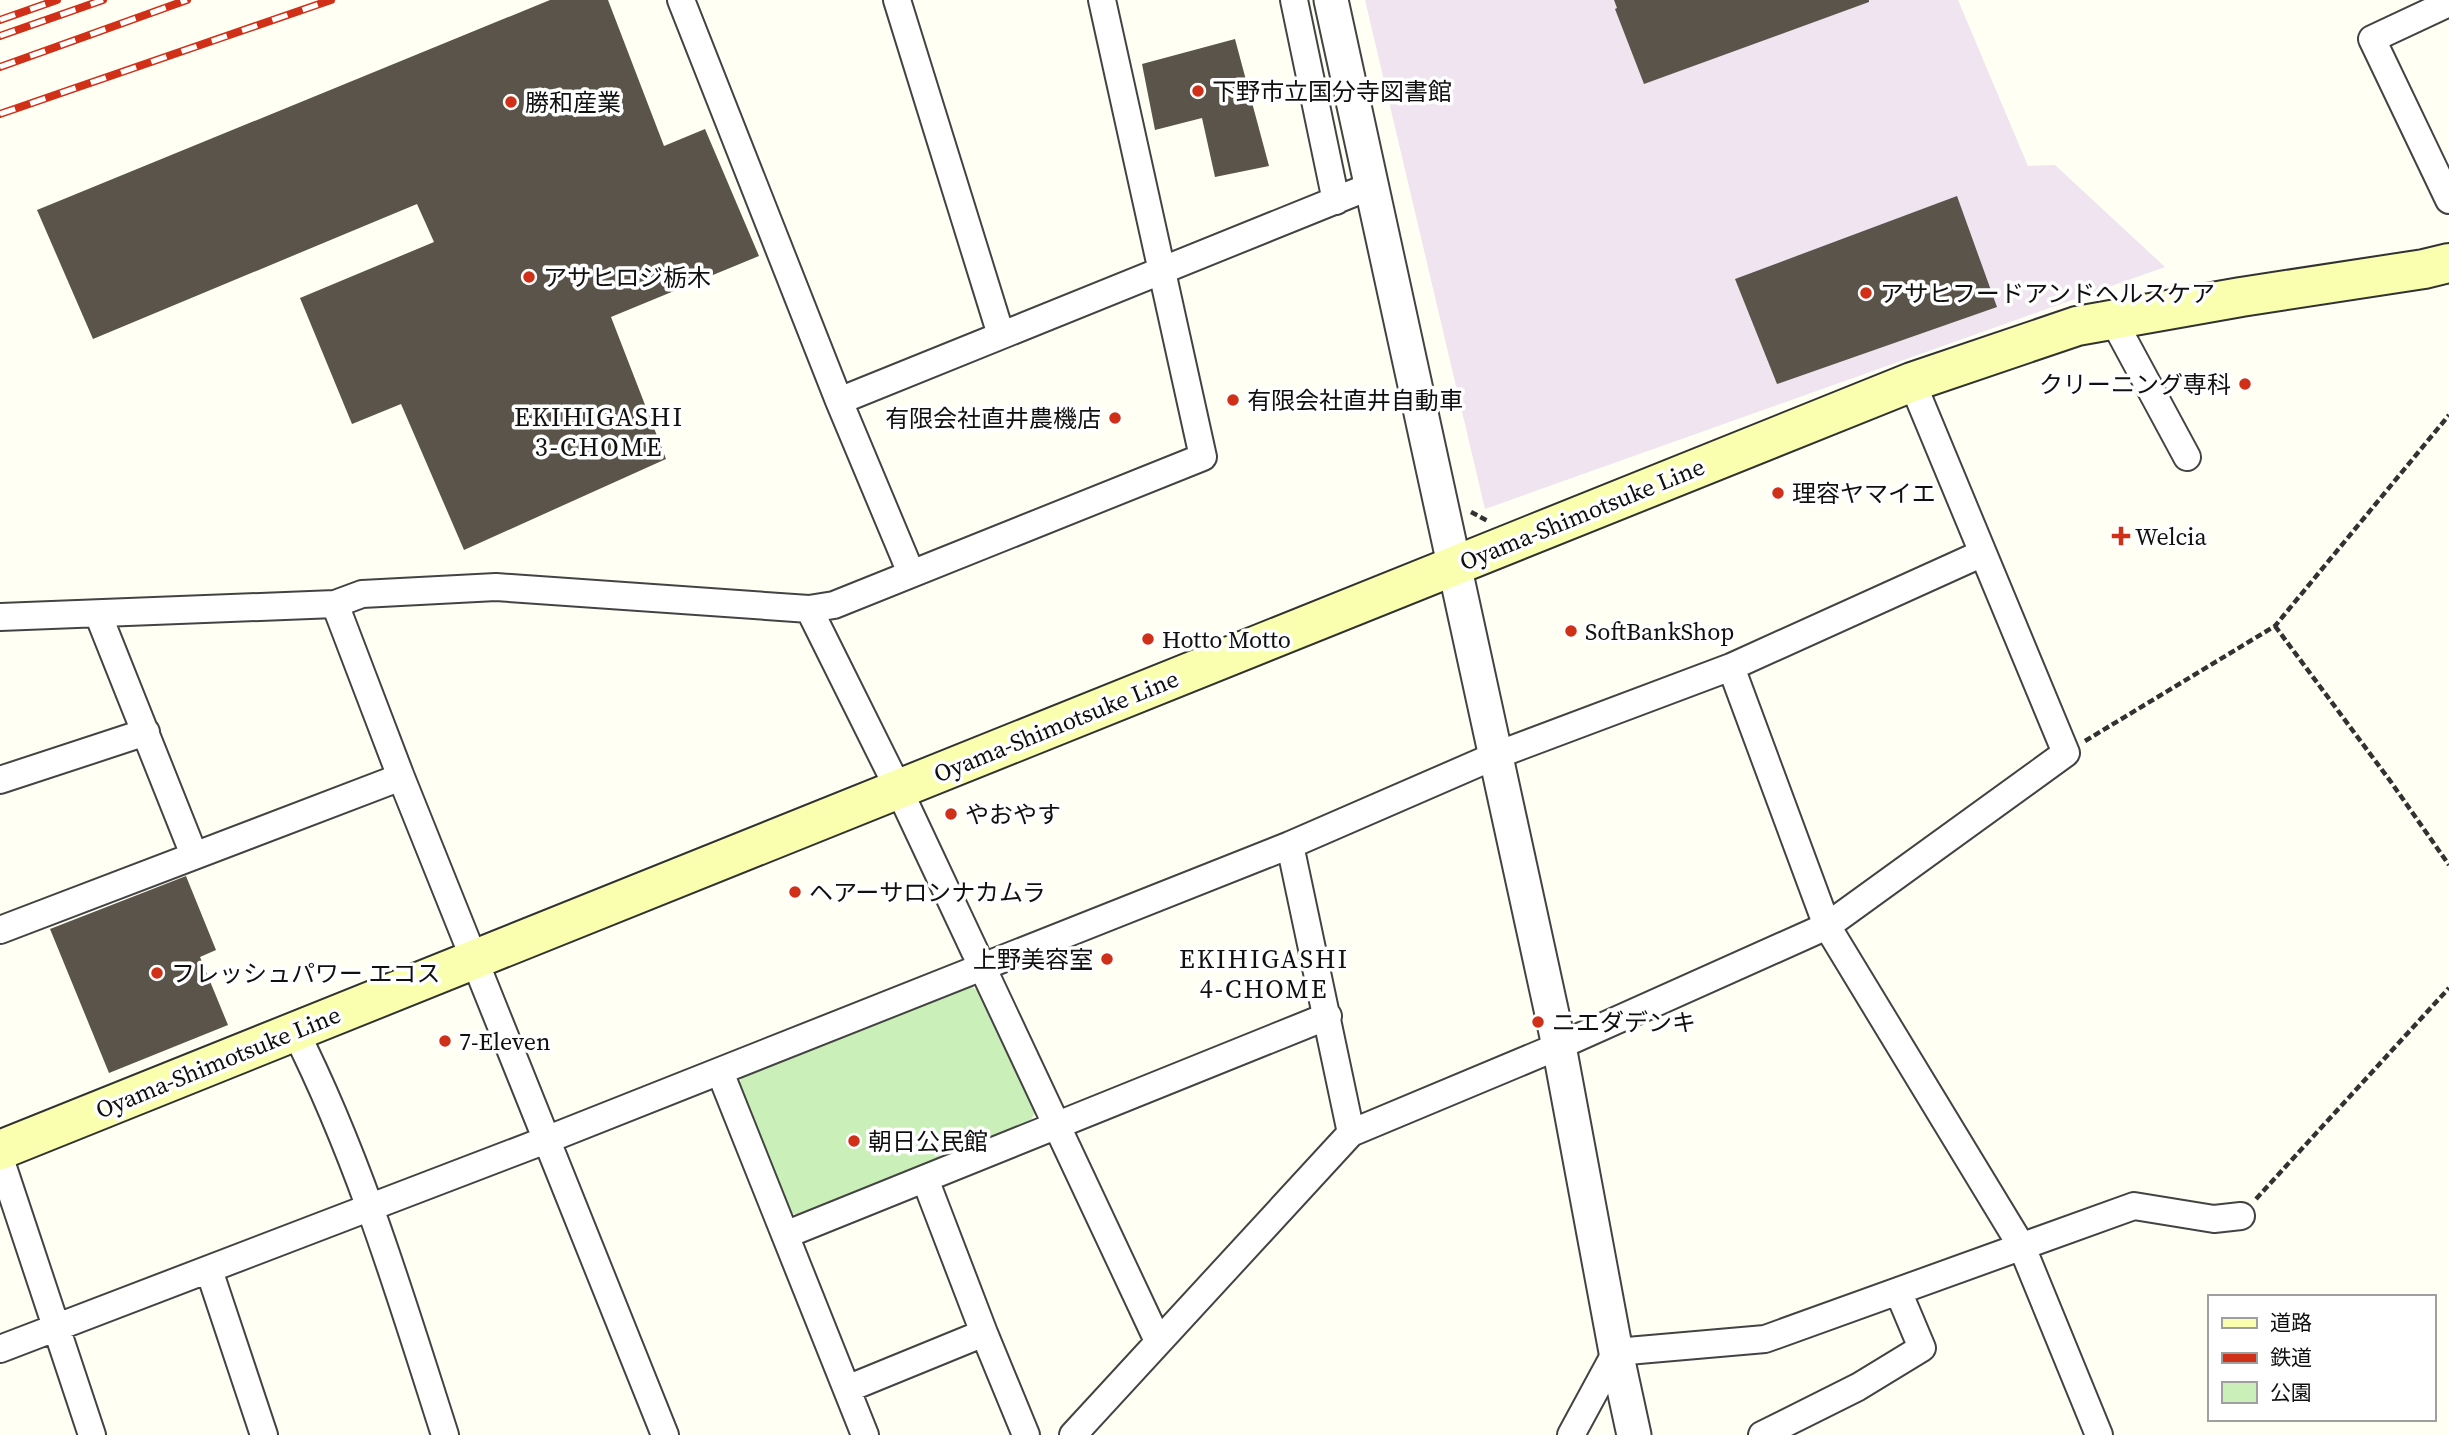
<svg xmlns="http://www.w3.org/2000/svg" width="2449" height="1435" font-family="'Source Serif 4','Noto Sans JP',serif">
<rect width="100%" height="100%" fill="#fffff4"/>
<path fill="#efe4ef" d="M1365 0H1958L2028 166 2055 165 2165 267 1485 509Z"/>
<path fill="#cbefb8" d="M966 984 981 992 1036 1111 1028 1125 801 1217 787 1211 737 1089 744 1072Z"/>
<path fill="#5b544b" d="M550 0H608L664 146 705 129 759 256 611 317 666 459 464 550 401 404 352 424 300 298 434 242 417 204 93 339 37 210Z
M1614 0H1869V2L1644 84 1615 9 1617 8Z
M1235 39 1269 166 1215 177 1202 118 1155 130 1142 64Z
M1957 196 1997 307 1777 384 1735 279Z
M186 876 216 950 200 957 228 1025 109 1073 50 929Z"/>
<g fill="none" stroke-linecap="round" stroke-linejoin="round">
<defs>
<path id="minor" d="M681 0 839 401 911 573
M897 0 1001 335
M1294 0 1336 201
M2449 3 2372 39 2449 200
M2112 318 2187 457
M839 401 1371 186
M335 604 401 777 665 1435
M809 609 899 790 1158 1341
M98 614 194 855
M0 617 335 604 362 594 496 587 809 609 834 605 1203 457 1102 0
M1731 667 1827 926 2022 1247 2099 1435
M0 780 146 732
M1290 845 1351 1133
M0 930 401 777
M295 1031C360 1160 401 1298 445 1435
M720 1072 865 1435
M0 1158 92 1435
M925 1179 984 1333 1026 1435
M785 1235 1328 1016
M209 1270 264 1435
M0 1349 546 1140 1290 845 1497 755 1731 667 1983 553
M847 1389 984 1333
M1073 1435 1351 1133 1559 1046 1827 926 2066 753 1912 382
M1571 1435 1616 1352 1765 1339 2134 1206 2214 1219 2241 1216
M1762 1435 1858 1387 1922 1348 1898 1291"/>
<path id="tertiary" d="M1331 0 1559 1046 1616 1352 1634 1435"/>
<path id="secondary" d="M0 1150 1912 382 2077 326 2241 297 2424 269 2449 263"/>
</defs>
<use href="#minor" stroke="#434343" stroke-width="30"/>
<use href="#tertiary" stroke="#434343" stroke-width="37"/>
<use href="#secondary" stroke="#323232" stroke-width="42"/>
<path stroke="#323232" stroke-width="4.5" stroke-dasharray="7 3.5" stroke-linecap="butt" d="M1471 512 1488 521
M2275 626 2391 782 2449 865
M2085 741 2275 626 2449 415
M2256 1199 2449 988"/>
<use href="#minor" stroke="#fff" stroke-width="26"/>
<use href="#tertiary" stroke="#fff" stroke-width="33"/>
<use href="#secondary" stroke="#faffaf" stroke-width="38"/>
<defs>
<path id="rail" d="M0 20 57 0
M0 36 103 0
M0 67 187 0
M0 114 331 0"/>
</defs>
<use href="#rail" stroke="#d13018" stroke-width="8"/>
<use href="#rail" stroke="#fff" stroke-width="5" stroke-dasharray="16" stroke-linecap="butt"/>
</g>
<g fill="#d13018" stroke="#fff" stroke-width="2.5">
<circle cx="1198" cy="91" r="7"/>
<circle cx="511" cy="102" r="7"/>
<circle cx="529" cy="277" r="7"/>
<circle cx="1866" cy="293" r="7"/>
<circle cx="2245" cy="384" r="7"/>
<circle cx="1233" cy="400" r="7"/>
<circle cx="1115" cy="418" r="7"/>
<circle cx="1778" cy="493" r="7"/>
<path d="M2117.5 525.5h7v7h7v7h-7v7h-7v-7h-7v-7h7z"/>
<circle cx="1571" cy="631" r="7"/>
<circle cx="1148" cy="639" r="7"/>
<circle cx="951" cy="814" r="7"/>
<circle cx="795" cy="892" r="7"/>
<circle cx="1107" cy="959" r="7"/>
<circle cx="157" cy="973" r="7"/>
<circle cx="1538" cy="1022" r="7"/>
<circle cx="445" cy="1041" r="7"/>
<circle cx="854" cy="1141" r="7"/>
</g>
<g text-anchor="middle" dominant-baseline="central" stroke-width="7" stroke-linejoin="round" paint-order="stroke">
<g font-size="24" fill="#101010" stroke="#fff" text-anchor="start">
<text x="1212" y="91">下野市立国分寺図書館</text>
<text x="525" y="102">勝和産業</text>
<text x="543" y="277">アサヒロジ栃木</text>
<text x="1880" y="293">アサヒフードアンドヘルスケア</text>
<text x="2231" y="384" text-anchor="end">クリーニング専科</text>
<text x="1247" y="400">有限会社直井自動車</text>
<text x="1101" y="418" text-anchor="end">有限会社直井農機店</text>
<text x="1792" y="493">理容ヤマイエ</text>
<text x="2135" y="536">Welcia</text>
<text x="1585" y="631">SoftBankShop</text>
<text x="1162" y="639">Hotto Motto</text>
<text x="965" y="814">やおやす</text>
<text x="809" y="892">ヘアーサロンナカムラ</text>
<text x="1093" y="959" text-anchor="end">上野美容室</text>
<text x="171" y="973">フレッシュパワー エコス</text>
<text x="1552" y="1022">ニエダデンキ</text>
<text x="459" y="1041">7-Eleven</text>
<text x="868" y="1141">朝日公民館</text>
</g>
<g font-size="24" fill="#101010" stroke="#fff">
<text transform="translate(1582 514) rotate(-22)">Oyama-Shimotsuke Line</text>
<text transform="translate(1056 726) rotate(-22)">Oyama-Shimotsuke Line</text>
<text transform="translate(218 1062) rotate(-22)">Oyama-Shimotsuke Line</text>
</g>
<g font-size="26" letter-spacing="2" fill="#101010" stroke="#fff">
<text x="599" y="417">EKIHIGASHI<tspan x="599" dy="30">3-CHOME</tspan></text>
<text x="1264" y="959">EKIHIGASHI<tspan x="1264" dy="30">4-CHOME</tspan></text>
</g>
</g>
<rect x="2208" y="1295" width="228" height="126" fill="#ffffff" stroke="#9f9f9f" stroke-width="2"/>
<rect x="2222" y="1318" width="35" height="10" fill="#faffaf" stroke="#9f9f9f" stroke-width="2"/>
<text x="2270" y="1330" font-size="21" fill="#101010">道路</text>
<rect x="2222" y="1353" width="35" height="10" fill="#d13018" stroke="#9f9f9f" stroke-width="2"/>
<text x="2270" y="1365" font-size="21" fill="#101010">鉄道</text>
<rect x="2222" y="1382" width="35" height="21" fill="#cbefb8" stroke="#9f9f9f" stroke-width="2"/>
<text x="2270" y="1400" font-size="21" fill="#101010">公園</text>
</svg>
